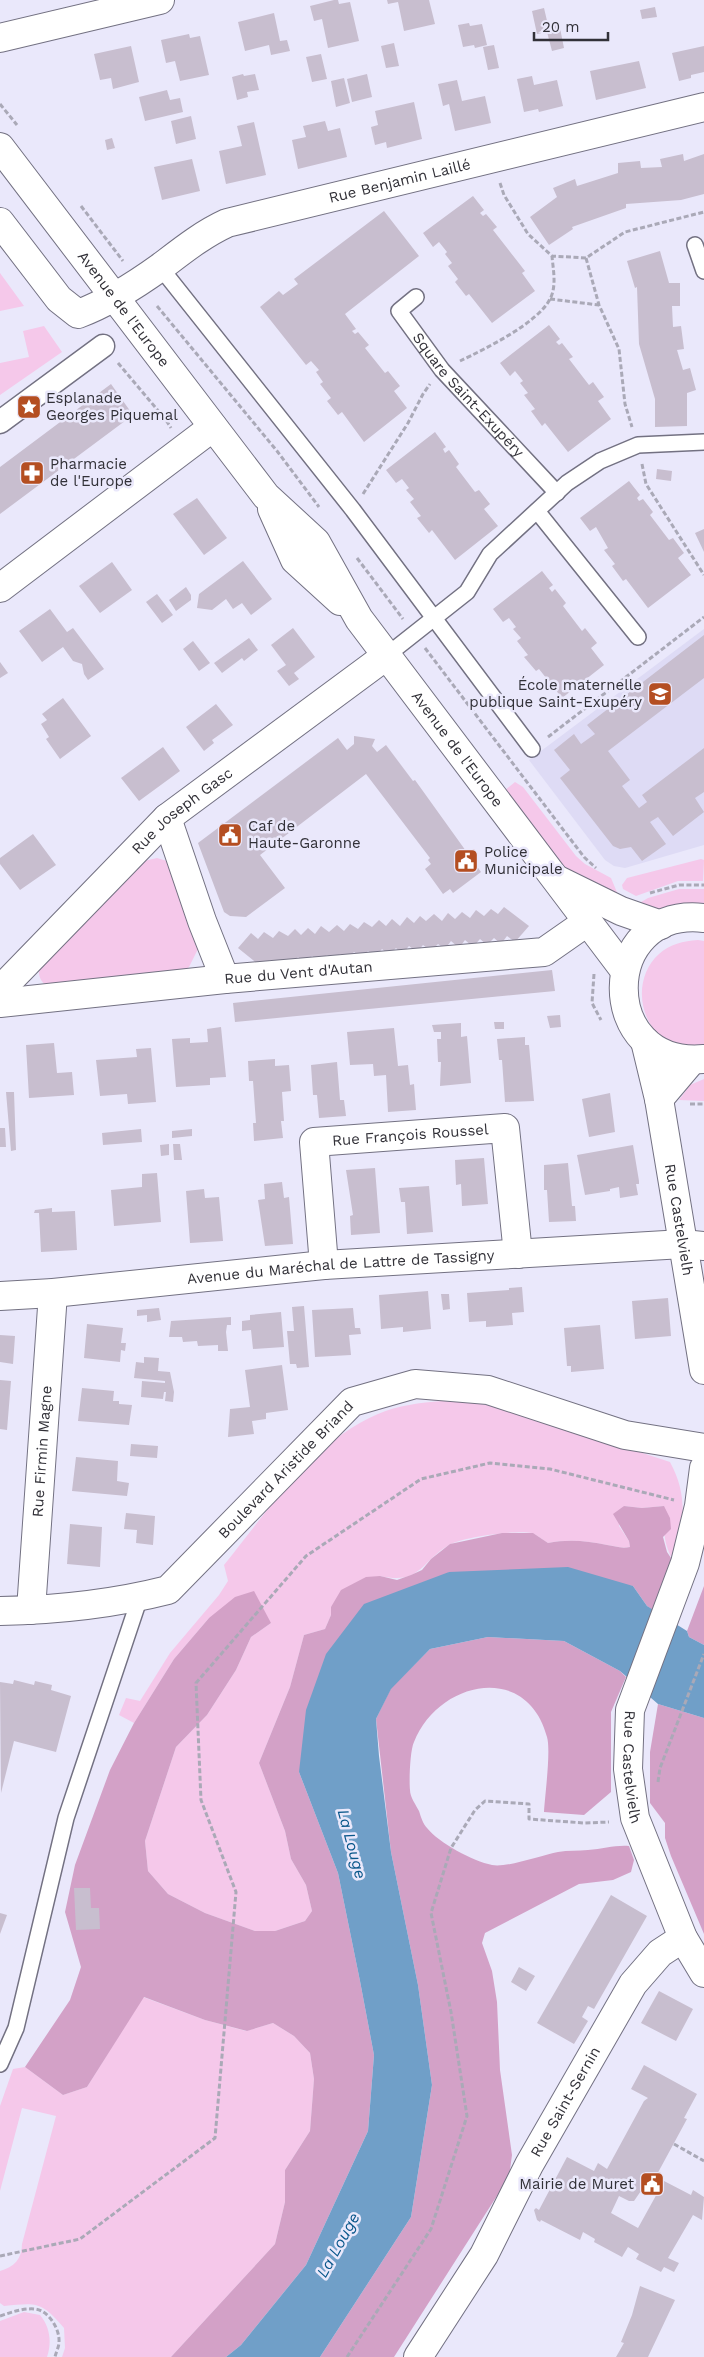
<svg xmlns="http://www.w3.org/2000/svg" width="704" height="2357" font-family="'Work Sans',sans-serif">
<rect width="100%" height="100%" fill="#eae8fb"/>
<path fill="#dedbf5" d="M704 629V845L625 868 614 866 605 860 529 760Z"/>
<path fill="#f5c8ea" d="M0 273 24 306 0 311Z
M44 326 62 352 0 395V363L29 357 23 331Z
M515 782 523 787 576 856 585 864 611 878 619 897 568 872 504 791Z
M157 858 167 861 200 945 189 967 176 976 51 989C42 983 38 979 39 968L144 861Z
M701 859 704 860 703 881H678L636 896 623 889 622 885 627 878Z
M679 889H704V908L667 913 631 908 648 898Z
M698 940 704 941V1047C696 1046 685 1047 677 1045 639 1033 630 980 659 954 670 944 683 941 698 940Z
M704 1079V1101L679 1100 690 1085Z
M442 1401 470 1402 508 1409 670 1462C690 1499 682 1526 675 1564 663 1545 663 1528 664 1506L642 1508 624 1506 619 1526 629 1541 630 1547C621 1549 616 1546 607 1545 588 1541 567 1539 548 1543 543 1540 537 1535 532 1533 516 1530 462 1537 449 1545 420 1562 421 1585 380 1576L331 1607V1615L325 1629 304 1635 290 1687 259 1763 285 1831 291 1859 306 1885 312 1911 305 1921 275 1931H255L205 1913 168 1894 148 1871 145 1841 176 1747 207 1715 236 1670 251 1637 271 1623 209 1618 174 1659 134 1723 119 1715 126 1698 140 1701 170 1653 219 1595 228 1581 224 1565C267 1512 313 1441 378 1414 398 1405 420 1403 442 1401Z
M143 1997 205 2020 246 2031 273 2023 294 2036 310 2053 314 2079 310 2131 285 2170V2202L275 2244 171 2357H62L65 2348 64 2328C41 2301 37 2303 4 2306L0 2303V2271C14 2267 22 2259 22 2244L56 2116 22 2108 0 2191V2106L13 2069 25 2067 63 2095 87 2087Z
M24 2312 40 2315C50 2327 52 2342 47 2357H0V2321Z"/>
<path fill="#d3a1c7" d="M624 1506 642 1508 664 1506 670 1518 671 1529 663 1537 667 1552 675 1564 654 1611 647 1606 633 1586 449 1572 299 1772 338 1873 360 1981 374 2055 368 2131 306 2265 241 2345 226 2357H171L275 2244 285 2202V2170L310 2131 314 2079 310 2053 294 2036 273 2023 247 2031 205 2020 144 1997 87 2087 63 2095 25 2067 70 2000 81 1967 65 1912 75 1865 110 1770 134 1723 174 1659 209 1618 235 1597 254 1591 271 1623 251 1637 236 1670 207 1715 176 1747 145 1841 148 1871 168 1894 205 1913 255 1931H275L305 1921 312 1911 306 1885 291 1859 285 1831 259 1763 290 1687 304 1635 325 1629 331 1615V1607L341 1590 366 1577 380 1576 397 1580 411 1575 422 1570 431 1559 450 1544 502 1533H533L548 1543C568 1539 588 1541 607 1545 615 1546 621 1549 630 1547L629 1541 613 1514Z
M704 1586V1645L689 1637 687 1631Z
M488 1637 564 1641 620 1671 626 1677 611 1712V1792L584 1815 544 1812C545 1795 551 1750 547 1737 527 1661 438 1681 414 1742 410 1750 409 1781 410 1790 410 1797 416 1805 419 1811 421 1817 423 1824 427 1828 439 1843 473 1861 492 1865 507 1868 542 1855 558 1852 568 1850 578 1851 588 1850 603 1849 615 1845 629 1846L634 1860 631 1872 613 1880 579 1884 485 1933 482 1943 492 1971 497 2002 500 2070 512 2155 509 2177 394 2357H320L411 2217 432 2085 418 1985 391 1852 376 1719 391 1688 430 1649Z
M658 1704 704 1718V1934L671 1856 665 1838V1823L650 1803V1752Z"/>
<path fill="#709fc8" d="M568 1567 633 1586 647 1606 687 1631 689 1637 704 1645V1718L658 1704 620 1671 564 1641 488 1637 430 1649 391 1689 376 1719 379 1756 391 1852 418 1985 432 2085 411 2217 320 2357H226L241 2345 306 2265 368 2131 374 2055 360 1981 338 1873 299 1772 306 1710 326 1654 364 1604 449 1572Z"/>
<path fill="#c8becf" d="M334 0H338L339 4 350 2 359 41 328 48 322 19 314 21 310 6Z
M387 0H429L435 24 404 31 398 2 388 4Z
M655 7 657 17 642 19 640 10Z
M544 8 548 25 559 23 564 48 552 51 547 32 537 34 532 11Z
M274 13 280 41 287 40 290 51 271 55 269 45 245 51 238 22Z
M469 23 470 26 482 24 487 45 475 48 474 45 463 47 458 25Z
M189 34 190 38 200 36 209 75 180 81 175 61 166 63 161 40Z
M394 43 399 66 386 68 381 46Z
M494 45 499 68 488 70 483 47Z
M131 46 139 82 113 89 111 78 100 80 94 54Z
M704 46V72L691 75V78L679 81 672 53Z
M321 54 327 79 312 82 306 57Z
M639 61 646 88 596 100 590 71Z
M243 74 244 76 255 74 259 90 247 92 248 97 237 100 232 77Z
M367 74 372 97 352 102 347 79Z
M532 76 534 85 557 80 563 106 539 112 538 109 524 112 517 79Z
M344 78 350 103 336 107 331 81Z
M457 80 462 101 485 96 491 123 455 131 449 104 443 106 438 84Z
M167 90 170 100 180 98 183 112 145 121 139 97Z
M414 102 422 139 387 148 386 142 375 145 371 127 378 125 375 111Z
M191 116 196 139 176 144 171 121Z
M325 121 328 131 340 128 347 157 298 169 292 140 306 137 303 126Z
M254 122 266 175 226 184 219 151 242 146 237 126Z
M112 138 115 148 107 150 105 140Z
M683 154 684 161 704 154V194L681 200 626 204V208L572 227 573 229 549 245 530 217 557 197 553 188 575 179 577 186 618 173V163L640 161 641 168 662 167 660 159Z
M192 159 200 191 162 200 154 167Z
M473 196 484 210 480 213 483 216 486 214 497 227 493 230 525 271 522 273 535 291 492 323 469 294 466 296 455 282 458 279 448 266 452 263 445 254 447 252 439 242 433 247 423 233Z
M384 211 419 256 345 314 356 329 352 331 355 334 358 332 369 345 365 348 385 373 388 371 400 386 394 391 407 408 364 442 342 412 338 415 327 401 331 398 320 384 323 382 316 372 319 370 311 361 306 365 260 307 279 291 283 295 298 284 294 279Z
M660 251 669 283H680V306H672L673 327 681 326 684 349 677 350 683 370 690 368 696 390 687 393V426L655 427V399L639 344 637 287 635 288 627 261Z
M549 325 560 339 556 342 559 345 562 343 573 357 569 359 589 385 593 382 604 397 598 401 611 419 568 452 545 423 542 426 531 411 535 409 524 395 528 393 520 383 523 381 515 371 510 376 500 363Z
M111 384 133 415 0 514V467Z
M435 432 446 447 443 449 445 453 449 450 459 464 456 467 475 492 479 490 490 504 484 509 498 526 455 560 432 530 429 533 417 518 421 516 410 502 414 499 406 490 409 488 402 479 396 483 386 470Z
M657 469 672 471 671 481 656 479Z
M629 481 640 495 637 498 639 501 643 499 653 512 650 515 669 540 673 538 684 553 678 558 691 575 648 608 626 579 623 581 612 566 615 564 604 550 608 548 596 527 590 531 580 518Z
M197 498 227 538 204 555 173 514Z
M704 529V552L695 533Z
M243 561 272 599 251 615 242 603 233 609 226 599 212 610 197 608 199 594Z
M112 562 132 590 100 613 79 586Z
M542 571 553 585 549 588 552 592 555 589 566 603 563 606 582 631 585 628 597 643 591 648 604 665 562 698 539 669 536 671 524 657 528 655 517 641 521 638 513 629 516 627 509 618 503 622 493 609Z
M186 587 191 595V600L176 611 169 600Z
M157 594 173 615 162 623 146 602Z
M50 609 67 632 73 628 104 669 88 680 84 674 82 664 73 661 63 647 42 662 19 631Z
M293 628 315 657 294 673 299 679 289 686 277 671 286 665 271 645Z
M704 635V678L608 751 630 780 622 786 639 808 647 802 642 795 704 748V792L695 798 704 812 673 836 658 817 650 822 666 844 642 861 631 847 620 849 613 846 560 778 570 770 554 750 574 734 581 744 595 734 587 725Z
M249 638 258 650 244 661 242 658 222 673 214 663Z
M193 641 210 663 199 671 183 649Z
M0 662 8 673 0 678Z
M63 698 91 736 60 759 46 739 49 737 41 724 47 720 42 714Z
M216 704 233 725 212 740 214 743 204 751 186 727Z
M354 736 375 739 372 746 377 752 386 745 413 781 415 780 481 872 453 893 450 889 443 894 425 869 431 864 428 860 430 858 366 774 260 855 285 888 246 917 230 916 224 912 198 843 338 738 347 750 354 744Z
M163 747 180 771 139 801 121 778Z
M33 834 56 865 20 890 0 864V858Z
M504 907 529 926 515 942 507 936 501 944 494 938 487 945 480 939 473 947 465 940 459 948 451 941 445 949 438 944 431 951 423 945 417 952 409 946 402 954 396 948 389 955 382 949 375 957 368 951 362 958 354 952 347 960 340 954 334 961 327 955 320 962 312 956 306 964 298 957 291 965 284 959 279 966 270 960 263 968 238 948 251 933 258 939 264 932 273 938 279 931 288 936 295 929 301 935 308 928 315 934 321 926 329 932 337 925 344 931 350 924 358 929 364 922 372 927 379 920 386 926 392 919 400 926 407 917 414 923 420 916 426 921 434 914 442 921 448 913 455 919 462 912 470 918 476 910 484 916 491 909 498 914Z
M552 970 555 991 235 1022 233 1003Z
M560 1015 561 1027 550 1028 547 1016Z
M494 1022H504V1029H495Z
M461 1023V1037L467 1036 471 1083 440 1086 441 1062H438L437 1039H441V1032H434L432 1025Z
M221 1027 226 1077 210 1078V1085L176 1087 172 1039 190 1038V1043L208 1042 207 1029Z
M394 1028 398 1066 408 1065 410 1085 414 1084 416 1110 388 1112 386 1075 374 1076 373 1064 350 1065 347 1032Z
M525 1037V1045H529L534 1101 505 1102 502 1060H499L497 1039Z
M54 1043 57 1073 72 1072 74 1095 29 1098 26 1045Z
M151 1048 156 1102 128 1104 127 1094 100 1096 96 1060 137 1057 136 1049Z
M275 1059V1066L289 1065 291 1091 282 1092 284 1121H281L283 1138 254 1141 253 1123H256L253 1081H249L248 1061Z
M337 1062 340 1100H344L346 1116 319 1118 317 1095H313L311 1065Z
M6 1092H14L16 1150 11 1151Z
M610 1093 615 1132 589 1137 582 1099Z
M0 1128H5L6 1147H0Z
M141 1129 142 1142 103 1145 102 1133Z
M192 1129V1136L172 1138V1131Z
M169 1144V1155L161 1156 160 1145Z
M173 1144H180L182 1160H174Z
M633 1145 639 1181V1184H636L638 1195 620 1198 619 1187 610 1189V1191L585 1195 577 1155Z
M484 1158 488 1204 462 1206 461 1184 456 1185 455 1160Z
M568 1163 572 1206H575L576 1221 549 1222 547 1190H544V1165Z
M375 1168 380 1233 351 1235 350 1216 353 1215 346 1170Z
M157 1173 161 1222 114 1226 111 1190 142 1187V1174Z
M282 1182 284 1198 289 1197 293 1244 265 1246 258 1200 265 1199 264 1184Z
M429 1186 433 1232 407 1234 405 1202H401L399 1188Z
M204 1189 205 1198 219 1197 223 1241 190 1243 186 1191Z
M52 1208V1212L75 1211 77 1250 41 1252 39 1213H34L35 1210Z
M522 1287 524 1312 512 1313 513 1325 486 1327V1321L469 1322 467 1293 509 1290V1288Z
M428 1291 431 1329 403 1332V1327L381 1329 379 1295Z
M441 1294H449L450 1309 443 1310Z
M668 1298 671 1336 635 1339 632 1301Z
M304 1306 309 1367 297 1368 296 1364H290L287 1331H294L292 1307Z
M159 1308 161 1320 147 1322V1315L137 1316V1310Z
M353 1308 355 1328H360L361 1334 349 1335 351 1355 315 1357 312 1310Z
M281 1312 284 1347 253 1349 251 1330 242 1331V1321L250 1320V1315Z
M231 1317V1325H227L226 1332 228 1351H218V1345L198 1346 197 1341 183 1342 182 1337H169L171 1321Z
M87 1324 123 1328 121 1343H126L125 1351 121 1350 120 1362 84 1358Z
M600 1325 604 1369 571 1372V1366H567L564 1328Z
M0 1335 15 1336 13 1364 0 1362Z
M144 1357 159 1358 158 1371 170 1372 174 1392 173 1402 165 1401 166 1392H164L163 1399 141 1397 142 1381 165 1383V1381L134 1378 136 1362 144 1363Z
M282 1365 288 1410 266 1413V1419L252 1421 254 1434 228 1437 230 1409 250 1407 245 1370Z
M0 1380 11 1381 7 1430 0 1429Z
M82 1388 114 1391 113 1401H119V1404L132 1405 129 1425 78 1421Z
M131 1444 158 1446 157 1458 130 1456Z
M76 1457 118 1461 117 1481 129 1483 127 1496 72 1491Z
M126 1513 155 1516 153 1545 136 1543 137 1530 124 1529Z
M70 1524 102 1527 100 1567 67 1564Z
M14 1680 34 1685 35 1681 52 1685 51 1690 71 1696 56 1752 14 1741 1 1793 0 1682 13 1684Z
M74 1888H90L91 1908H99L100 1929 76 1930Z
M611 1895 647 1916 594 2009 588 2006 582 2017 588 2021 574 2044 537 2023Z
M0 1913 7 1915 0 1934Z
M519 1967 535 1976 526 1991 511 1982Z
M659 1991 693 2009 676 2041 641 2023Z
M644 2065 697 2094 684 2118 687 2119 648 2191 643 2188 634 2201H629L619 2196 611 2213 638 2228 664 2181 691 2195 693 2190 704 2197 702 2220 693 2215 668 2258 679 2263 674 2272 664 2267 661 2272 636 2259 639 2254 628 2247 622 2257 594 2242 595 2239 583 2232 580 2240 541 2220 540 2222 537 2220 534 2210 536 2208 539 2210 567 2157 594 2171 598 2163 607 2169 644 2101 648 2098 631 2089Z
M640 2286 675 2300 648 2357H616L624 2343 621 2342 632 2315Z"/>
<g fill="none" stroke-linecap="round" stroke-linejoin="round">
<defs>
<g id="service">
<path d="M695 245 704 271"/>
<path d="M160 267 353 510 532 749"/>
<path id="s1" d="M416 297 399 311 442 370 557 493"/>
<path d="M537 511 638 637"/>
<path d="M386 656 467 592 490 554 567 483 600 461 638 445 704 442"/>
<path d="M0 2064 16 2028 66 1818 140 1597"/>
</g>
<path id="pedestrian" d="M0 422 103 346"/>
<g id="minor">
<path d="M0 38 160 0"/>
<path id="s2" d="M0 222 59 299 78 314C108 303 137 284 162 266 183 250 203 234 227 223L704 107"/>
<path d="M0 588 213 427"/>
<path d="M167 818 202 921 225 979"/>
<path id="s3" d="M0 990 167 818 386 656"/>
<path id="s4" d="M0 1003 225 979 544 952 587 922"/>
<path id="s5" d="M645 1041 659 1099 704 1370"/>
<path d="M659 1099 692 1060"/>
<path id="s6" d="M324 1265 314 1142 505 1128 518 1254"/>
<path id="s7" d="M0 1296 53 1293 324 1265 683 1244 704 1246"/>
<path id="s8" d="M704 1468 699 1506 685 1563 630 1710 628 1769 635 1818 683 1938 704 1973"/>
<path id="s9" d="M31 1610 53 1293"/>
<path id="s10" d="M0 1611C56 1610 113 1604 168 1590L352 1402 415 1384 488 1390 625 1435 704 1448"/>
<path id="s11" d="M418 2357 484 2255 529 2165 633 1984 660 1953 683 1938"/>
</g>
<g id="tertiary">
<path id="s12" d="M0 147 266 496 316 542 359 619 625 971"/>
<path d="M272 509 295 560 340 601"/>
<path d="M558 880 621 911 661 925"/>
<path d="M704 918C598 906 596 1069 704 1059"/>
</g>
</defs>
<use href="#service" stroke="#737182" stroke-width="18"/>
<use href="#pedestrian" stroke="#737182" stroke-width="25"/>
<use href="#minor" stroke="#737182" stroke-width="30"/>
<use href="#tertiary" stroke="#737182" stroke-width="30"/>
<path stroke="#aaa9b7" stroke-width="3" stroke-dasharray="5 2.5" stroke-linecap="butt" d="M0 104 17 125
M500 183 504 195 528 234 552 256 586 258 625 232 704 212
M81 206 123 261
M586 258 599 305 619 349 625 404 632 427
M550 299 599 305
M157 306 277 451 319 507
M460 361C485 349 538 323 550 299 557 286 553 269 552 256
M118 363 166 420 171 428
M642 464 646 484 704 575
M363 494 408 423 423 394 430 384
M357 558 403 619
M425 648 584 857 596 868
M548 737 704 617
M650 893 679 885H704
M594 974 592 1003 601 1020
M690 1104H704
M658 1782 660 1768 704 1654
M674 2144 704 2161
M0 2256 80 2239 215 2138 236 1892 201 1800 196 1683 306 1556 421 1479 490 1463 550 1469 674 1500
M0 2316C12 2312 23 2308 35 2309 48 2310 60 2329 59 2342 59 2347 56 2352 55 2357
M347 2357 431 2229 467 2116 451 2012 431 1913 451 1848 475 1810 485 1801 529 1804V1819L584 1823 609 1822"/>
<use href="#service" stroke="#fff" stroke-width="15"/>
<use href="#pedestrian" stroke="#fff" stroke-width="22"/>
<use href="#minor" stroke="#fff" stroke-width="28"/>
<use href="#tertiary" stroke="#fff" stroke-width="28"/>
</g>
<defs>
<symbol id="sight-square" viewBox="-11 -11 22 22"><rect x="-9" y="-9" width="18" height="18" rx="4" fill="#b44e21" stroke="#eae8fb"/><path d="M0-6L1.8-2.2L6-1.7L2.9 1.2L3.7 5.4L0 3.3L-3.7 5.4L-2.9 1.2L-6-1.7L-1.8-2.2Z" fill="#fff"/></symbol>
<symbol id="pharmacy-square" viewBox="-11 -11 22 22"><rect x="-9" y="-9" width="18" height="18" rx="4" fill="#b44e21" stroke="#eae8fb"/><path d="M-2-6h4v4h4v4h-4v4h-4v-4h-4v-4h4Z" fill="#fff"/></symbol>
<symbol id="school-square" viewBox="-11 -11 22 22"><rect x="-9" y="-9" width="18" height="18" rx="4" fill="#b44e21" stroke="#eae8fb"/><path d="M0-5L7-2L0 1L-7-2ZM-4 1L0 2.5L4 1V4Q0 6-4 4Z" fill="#fff"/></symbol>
<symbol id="civic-square" viewBox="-11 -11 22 22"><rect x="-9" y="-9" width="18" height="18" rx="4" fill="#b44e21" stroke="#eae8fb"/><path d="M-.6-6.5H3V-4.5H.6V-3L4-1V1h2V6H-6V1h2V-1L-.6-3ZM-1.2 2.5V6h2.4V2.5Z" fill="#fff"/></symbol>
</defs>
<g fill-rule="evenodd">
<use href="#sight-square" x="15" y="393" width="28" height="28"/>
<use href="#pharmacy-square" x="18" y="459" width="28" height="28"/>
<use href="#school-square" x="646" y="680" width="28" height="28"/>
<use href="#civic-square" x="216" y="821" width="28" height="28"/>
<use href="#civic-square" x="452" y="847" width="28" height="28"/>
<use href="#civic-square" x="638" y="2170" width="28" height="28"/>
</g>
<g text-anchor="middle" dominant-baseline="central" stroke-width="5" stroke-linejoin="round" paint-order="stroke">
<g font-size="15" fill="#323138" stroke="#eae8fb">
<text stroke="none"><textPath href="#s2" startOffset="474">Rue Benjamin Laillé</textPath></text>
<text stroke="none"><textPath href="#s12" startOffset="204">Avenue de l'Europe</textPath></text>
<text stroke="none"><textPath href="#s1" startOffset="131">Square Saint-Exupéry</textPath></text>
<text stroke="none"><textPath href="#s12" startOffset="758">Avenue de l'Europe</textPath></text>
<text stroke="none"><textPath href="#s3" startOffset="256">Rue Joseph Gasc</textPath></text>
<text stroke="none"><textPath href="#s4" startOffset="300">Rue du Vent d'Autan</textPath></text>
<text stroke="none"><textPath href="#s6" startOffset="220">Rue François Roussel</textPath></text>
<text stroke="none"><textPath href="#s5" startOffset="182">Rue Castelvielh</textPath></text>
<text stroke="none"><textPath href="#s7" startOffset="342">Avenue du Maréchal de Lattre de Tassigny</textPath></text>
<text stroke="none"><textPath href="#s9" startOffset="159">Rue Firmin Magne</textPath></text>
<text stroke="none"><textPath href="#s10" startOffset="338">Boulevard Aristide Briand</textPath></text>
<text stroke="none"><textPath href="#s8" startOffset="311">Rue Castelvielh</textPath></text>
<text stroke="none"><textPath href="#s11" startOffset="295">Rue Saint-Sernin</textPath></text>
</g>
<g font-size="15" fill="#323138" stroke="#eae8fb" text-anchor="start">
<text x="46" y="398">Esplanade<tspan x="46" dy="17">Georges Piquemal</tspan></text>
<text x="50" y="464">Pharmacie<tspan x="50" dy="17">de l'Europe</tspan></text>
<text x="642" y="685" text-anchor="end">École maternelle<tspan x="642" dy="17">publique Saint-Exupéry</tspan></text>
<text x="248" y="826">Caf de<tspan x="248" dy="17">Haute-Garonne</tspan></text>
<text x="484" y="852">Police<tspan x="484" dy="17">Municipale</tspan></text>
<text x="634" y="2184" text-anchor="end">Mairie de Muret</text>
</g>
<g font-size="16" font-style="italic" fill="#08568a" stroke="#eae8fb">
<text transform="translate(352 1844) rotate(75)">La Louge</text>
<text transform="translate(338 2245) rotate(-61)">La Louge</text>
</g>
</g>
<path d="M534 32v8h74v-8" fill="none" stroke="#323138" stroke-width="2.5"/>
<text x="542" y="32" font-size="15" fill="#323138" stroke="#eae8fb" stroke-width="4" paint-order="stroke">20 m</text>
</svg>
